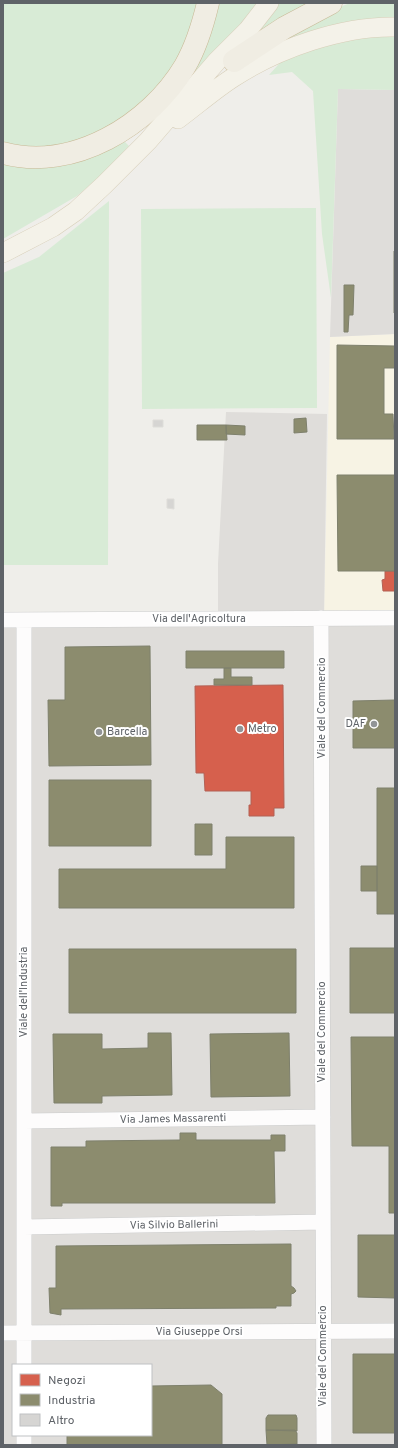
<svg xmlns="http://www.w3.org/2000/svg" width="398" height="1448" font-family="Overpass,sans-serif">
<rect width="100%" height="100%" fill="#efeeea"/>
<path fill="#f7f3e4" d="M395 334V618H324L330 337Z"/>
<path fill="#dfddda" fill-rule="evenodd" d="M338 89 395 90V334L330 337Z
M226 412 327 414 324 618H395V1445H3V619L218 618V564ZM13 1365H151V1435H13Z"/>
<path fill="#d8ebd6" d="M3 3H203L196 30 154 97 86 144 3 149Z
M214 3H261L234 37 171 94Z
M274 3H312L245 43Z
M350 3H395V23L285 45 281 38 330 11Z
M395 32V90L338 89 331 298 322 234 313 91 292 72 269 75 286 56 301 49Z
M120 137 129 146 103 174 77 196 3 239V160Z
M109 201 108 565H3V273L39 257Z
M316 208 317 408 142 409 141 209Z"/>
<path fill="#d6604d" stroke="#b26155" d="M385 571H395V591H383L382 580 385 579Z
M283 685 284 808H274V816H249V805H251V791H205L204 773H196L195 686Z"/>
<path fill="#8c8c6e" stroke="#7e806c" d="M394 251H395V313H394Z
M344 285H354L353 315H349L348 332H344Z
M337 345 395 346V368H384V414H393L394 439H337Z
M306 418 307 432 294 433V419Z
M197 425H226L227 440H197Z
M226 425 245 426V435L226 434Z
M337 475H395V571H338Z
M150 646 151 765 49 766 48 700H65V647Z
M186 651H284V668H186Z
M224 668H231V677H252V685H214V679H224Z
M395 700V748H353V701Z
M49 780H151V846H49Z
M377 788H395V914H377Z
M195 824H212V855H195Z
M226 837H294V908H59V869H226Z
M361 866H377V891H361Z
M350 948H395V1013H350Z
M69 949H296V1013H69Z
M148 1033H171L172 1095 102 1096V1103H54L53 1034H102V1049L148 1048Z
M289 1033 290 1096 211 1097 210 1034Z
M351 1037H395V1213H389V1146H352Z
M180 1133H196V1140H271V1135H285V1151H274L275 1203H62V1206H51V1147H86V1141L180 1140Z
M358 1235H395V1298L358 1297Z
M291 1244V1286L294 1288 296 1291 294 1293 291 1294V1306H276V1308L61 1309V1315L50 1313 49 1288H56V1246Z
M353 1354H395V1433H353Z
M211 1385 222 1394V1445H67V1435H151V1386Z
M268 1415H296L297 1418V1431L266 1430V1418Z
M266 1430H295L297 1433V1444L267 1445Z"/>
<path fill="#d6d5d3" stroke="#deddd9" d="M153 420H163V427H153Z
M167 499H174V509L167 508Z"/>
<g fill="none" stroke-linecap="round" stroke-linejoin="round">
<defs>
<path id="minor" d="M321 618 324 1445
M3 620 395 618
M24 1121 323 1117
M24 1227 323 1222
M3 1333 395 1331
M24 1365V620
M24 1435V1445"/>
<path id="major" d="M178 119C197 105 215 89 234 77 279 48 342 26 395 27
M3 253 53 227 76 211 104 185 148 141 217 61 248 30 269 3"/>
<path id="highway" d="M234 61 284 28 331 3
M3 153C73 172 150 125 185 66 196 47 203 24 208 3"/>
</defs>
<use href="#minor" stroke="#cbcccc" stroke-width="16"/>
<use href="#major" stroke="#d7ceb8" stroke-width="20"/>
<use href="#highway" stroke="#c8b996" stroke-width="23"/>
<use href="#minor" stroke="#fdfcfc" stroke-width="15"/>
<use href="#major" stroke="#f4f2e9" stroke-width="19"/>
<use href="#highway" stroke="#f0ede3" stroke-width="22"/>
</g>
<g fill="#919496" stroke="#fff" stroke-width="1.5">
<circle cx="374" cy="724" r="4"/>
<circle cx="240" cy="729" r="4"/>
<circle cx="99" cy="732" r="4"/>
</g>
<g text-anchor="middle" dominant-baseline="central" stroke-width="4" stroke-linejoin="round" paint-order="stroke">
<g font-size="11" fill="#5f6368" stroke="#fff">
<text x="199" y="619">Via dell'Agricoltura</text>
<text transform="translate(322 708) rotate(-90)">Viale del Commercio</text>
<text transform="translate(24 992) rotate(-90)">Viale dell'Industria</text>
<text transform="translate(322 1032) rotate(-90)">Viale del Commercio</text>
<text transform="translate(173 1119) rotate(-1)">Via James Massarenti</text>
<text transform="translate(174 1225) rotate(-1)">Via Silvio Ballerini</text>
<text x="199" y="1332">Via Giuseppe Orsi</text>
<text transform="translate(323 1356) rotate(-90)">Viale del Commercio</text>
</g>
<g font-size="11" fill="#5f6368" stroke="#fff" text-anchor="start">
<text x="366" y="724" text-anchor="end">DAF</text>
<text x="248" y="729">Metro</text>
<text x="107" y="732">Barcella</text>
</g>
</g>
<rect width="398" height="1448" fill="none" stroke="#5f6368" stroke-width="8"/>
<rect x="12" y="1364" width="140" height="72" fill="#ffffff" stroke="#bfc1c3"/>
<rect x="20" y="1374" width="20" height="12" fill="#d6604d" stroke="#bfc1c3"/>
<text x="48" y="1384" font-size="12" fill="#5f6368">Negozi</text>
<rect x="20" y="1394" width="20" height="12" fill="#8c8c6e" stroke="#bfc1c3"/>
<text x="48" y="1404" font-size="12" fill="#5f6368">Industria</text>
<rect x="20" y="1414" width="20" height="12" fill="#d6d5d3" stroke="#bfc1c3"/>
<text x="48" y="1424" font-size="12" fill="#5f6368">Altro</text>
</svg>
